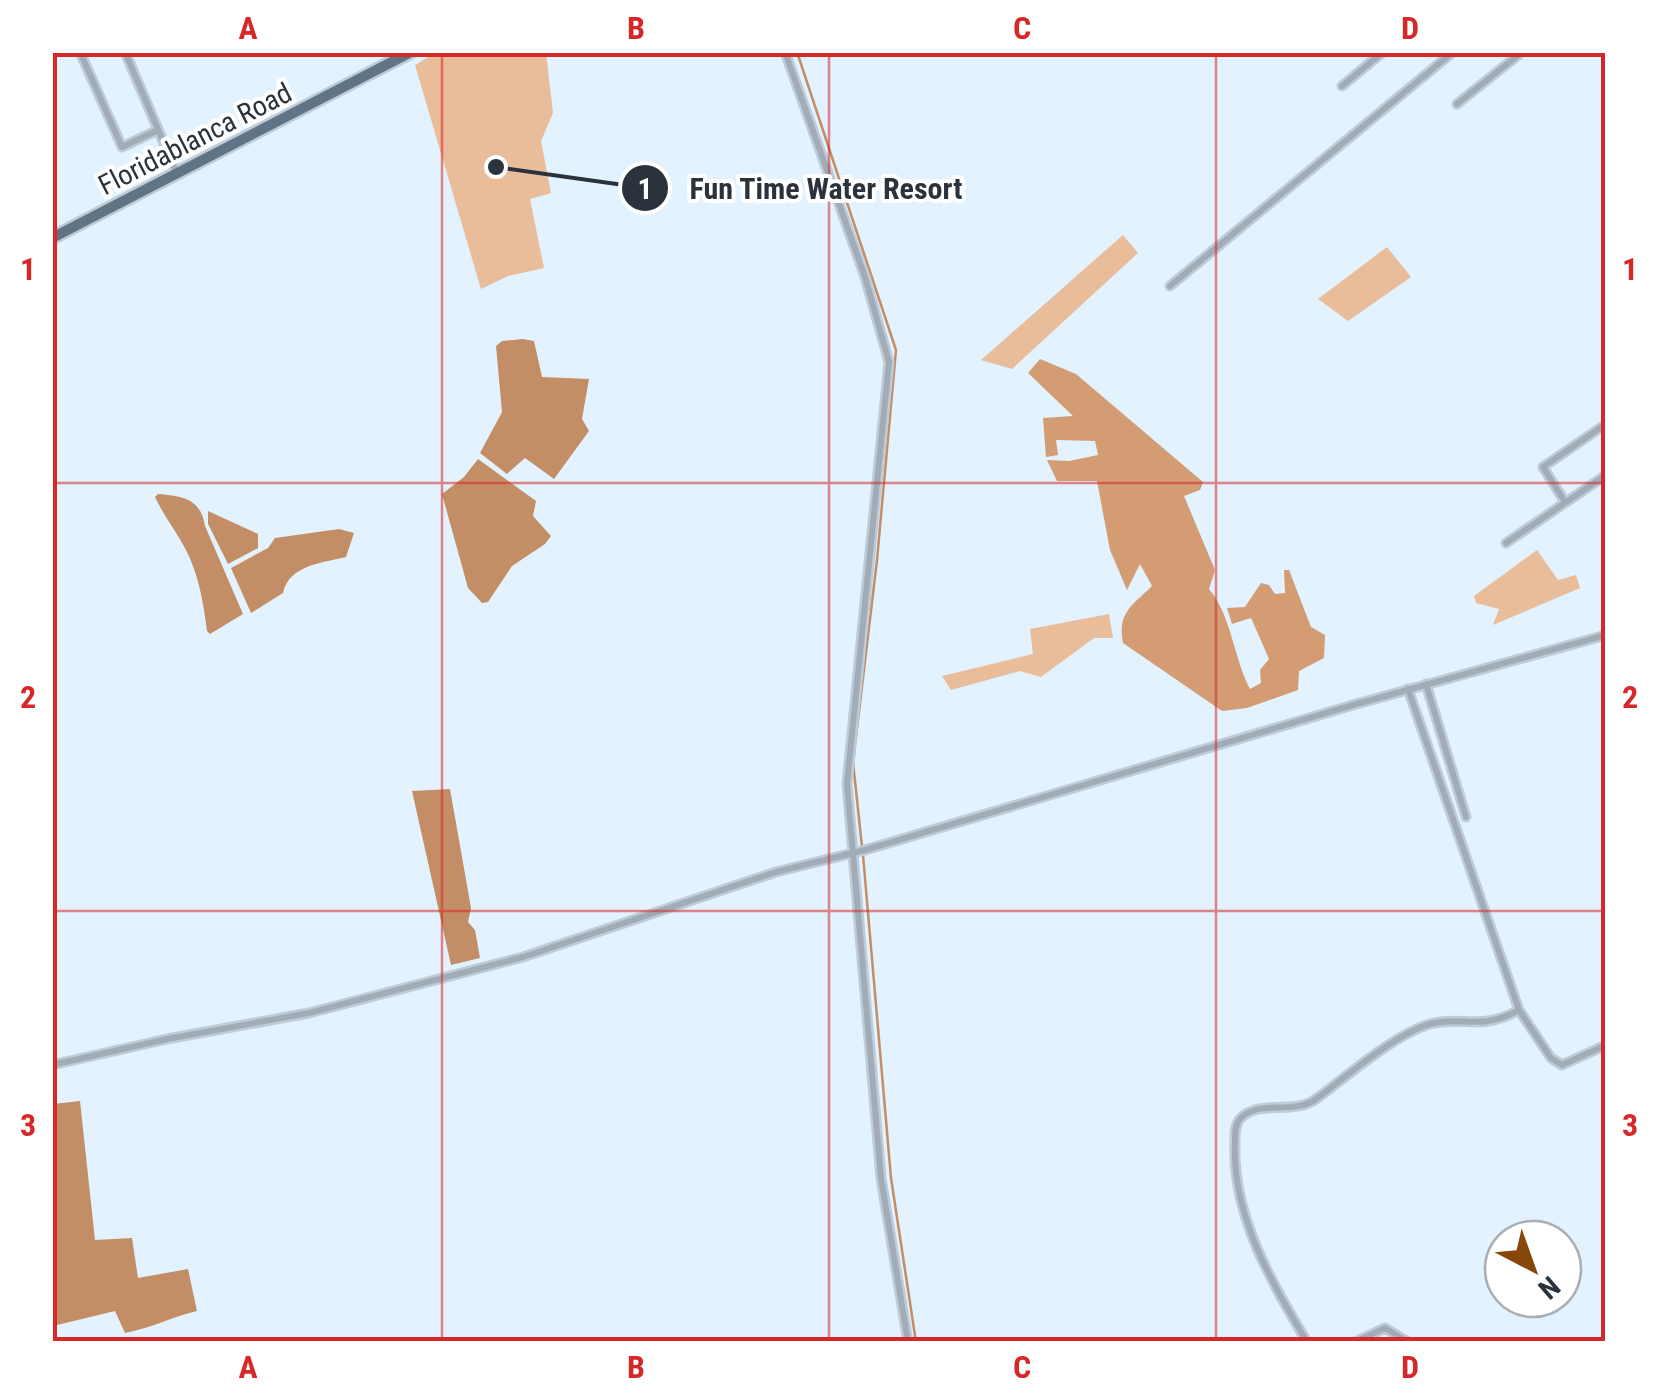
<svg xmlns="http://www.w3.org/2000/svg" width="1658" height="1394" font-family="'Roboto Condensed',sans-serif">
<rect width="100%" height="100%" fill="#e2f2ff"/>
<path fill="#e9bc9a" d="M435 53H546L553 113 541 141 551 193 530 199 544 268 508 276 481 289 415 65Z
M1123 235 1138 253 1012 369 981 360Z
M1387 247 1411 277 1348 321 1318 299Z
M1537 550 1558 580 1576 575 1580 588 1493 625 1499 609 1476 603 1474 596Z
M1109 614 1113 638H1094L1041 677 1020 671 951 690 942 676 1033 654 1030 629Z"/>
<path fill="#d39c73" d="M1040 359 1076 374 1203 482 1200 490 1184 496 1215 570 1209 589C1232 617 1233 656 1250 689L1261 683 1260 670 1269 659 1251 618 1232 624 1227 608 1245 607 1261 583 1269 585 1275 594 1285 593 1284 570H1289L1311 627 1325 635 1324 658 1299 671 1298 690 1247 708 1222 711 1123 643C1117 612 1133 605 1152 586L1140 564 1127 590 1110 550 1097 481H1057L1047 460 1069 461 1098 455 1095 441 1056 440 1058 455 1046 457 1043 418 1073 416 1028 373Z"/>
<path fill="#c38e65" d="M523 339 534 341 542 377 589 379 582 419 589 431 554 479 525 458 507 474 480 453 502 412 496 346 502 341Z
M478 459 536 501 533 516 551 536 545 544 512 566 488 602 482 603 468 588 442 494 464 477Z
M158 494C183 496 201 499 205 526L243 614 210 634 207 631C204 607 200 583 191 561 182 538 165 519 155 497Z
M208 511 258 534V548L228 564 208 524Z
M339 529 354 533 346 557C322 563 289 565 283 593L251 613 231 568 268 548 275 538Z
M450 789 471 908 468 922 475 930 480 958 451 965 412 791Z
M80 1101 95 1240 132 1238 138 1278 188 1269 197 1311C171 1317 152 1328 125 1333L115 1311 53 1326V1104Z"/>
<g fill="none" stroke-linecap="round" stroke-linejoin="round">
<path stroke="#c38e65" stroke-width="2.5" d="M797 52 896 350 877 560 853 762 862 847
M863 855 891 1178 916 1342"/>
<defs>
<path id="minor" d="M80 52 122 147 158 130
M125 52 177 174
M785 52 865 277 889 362 847 784 881 1178 908 1342
M1342 86 1383 52
M1457 104 1522 52
M1170 286 1453 52
M1565 502 1543 467 1606 424
M1506 543 1606 475
M1426 684 1466 817
M1408 689 1519 1010 1551 1058 1562 1065 1606 1045
M52 1065 167 1039 309 1013 523 957 776 872 865 850 1353 705 1606 635
M1307 1342C1272 1283 1232 1215 1235 1144 1235 1134 1234 1123 1243 1116 1262 1100 1294 1115 1316 1099 1346 1077 1395 1034 1430 1024 1465 1015 1478 1032 1519 1010
M1355 1342 1385 1328 1408 1342"/>
<path id="primary" d="M52 238 411 52"/>
</defs>
<use href="#minor" stroke="#bdccd8" stroke-width="11"/>
<use href="#primary" stroke="#bdccd8" stroke-width="15"/>
<use href="#minor" stroke="#a2acb6" stroke-width="6"/>
<use href="#primary" stroke="#617485" stroke-width="10"/>
</g>
<path fill="none" stroke="#d62828" stroke-width="2.5" stroke-opacity="0.55" d="M442 52V1342M829 52V1342M1216 52V1342M52 483H1606M52 911H1606"/>
<g text-anchor="middle" dominant-baseline="central" stroke-width="8" stroke-linejoin="round" paint-order="stroke">
<g font-size="28" fill="#2a333c" stroke="#fff">
<text transform="translate(195 139) rotate(-27)">Floridablanca Road</text>
</g>
</g>
<path fill="none" stroke="#2a333c" stroke-width="4" d="M496 167L645 188"/>
<g fill="#2a333c" stroke="#fff" stroke-width="4">
<circle cx="496" cy="167" r="10"/>
<circle cx="645" cy="188" r="25"/>
</g>
<g font-size="30" text-anchor="middle" font-weight="bold" fill="#fff">
<text x="645" y="199">1</text>
</g>
<g font-size="30" text-anchor="middle" font-weight="bold" fill="#2a333c" stroke="#fff" stroke-width="8" stroke-linejoin="round" paint-order="stroke">
<text x="826" y="199">Fun Time Water Resort</text>
</g>
<rect width="1658" height="1394" fill="none" stroke="#ffffff" stroke-width="110"/>
<g transform="translate(1533 1269) rotate(139)"><circle r="48" fill="#ffffff" stroke="#aaadb1" stroke-width="2.5"/>
<path d="M0-8L18 38L0 25L-18 38Z" fill="#864808"/>
<text y="-15" font-size="28" font-weight="bold" text-anchor="middle" fill="#2a333c">N</text>
</g>
<rect x="55" y="55" width="1548" height="1284" fill="none" stroke="#d62828" stroke-width="4"/>
<g font-size="32" text-anchor="middle" font-weight="bold" fill="#d62828">
<text x="248" y="39">A</text>
<text x="636" y="39">B</text>
<text x="1022" y="39">C</text>
<text x="1410" y="39">D</text>
<text x="28" y="280">1</text>
<text x="1630" y="280">1</text>
<text x="28" y="708">2</text>
<text x="1630" y="708">2</text>
<text x="28" y="1136">3</text>
<text x="1630" y="1136">3</text>
<text x="248" y="1378">A</text>
<text x="636" y="1378">B</text>
<text x="1022" y="1378">C</text>
<text x="1410" y="1378">D</text>
</g>
</svg>
